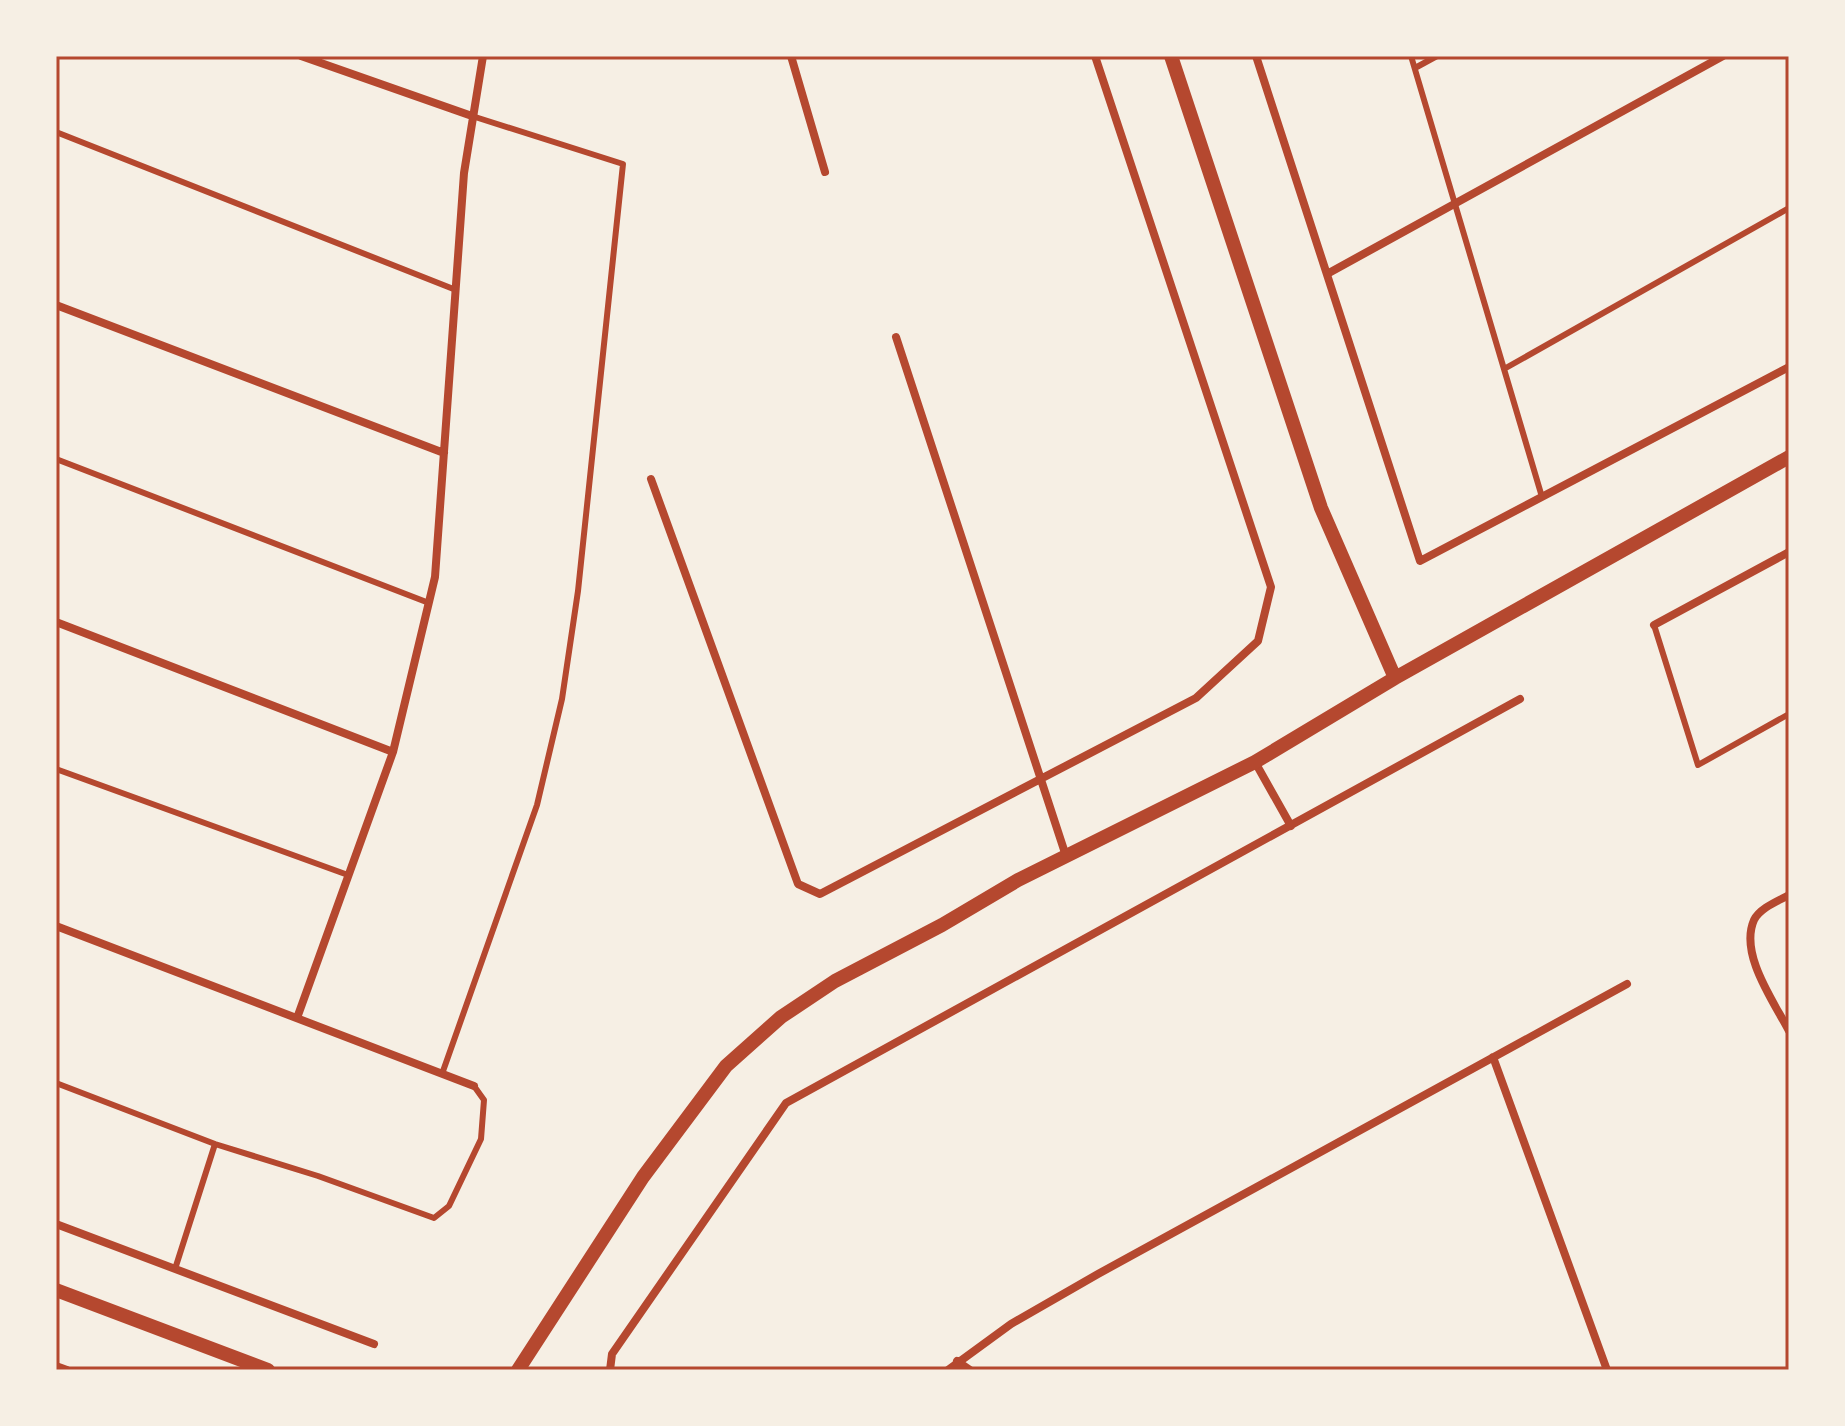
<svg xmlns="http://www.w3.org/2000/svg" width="1845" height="1426" font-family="'Space Grotesk',sans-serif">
<rect width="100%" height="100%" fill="#f6efe4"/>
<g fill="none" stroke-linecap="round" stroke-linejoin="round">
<path stroke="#b5482f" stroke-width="6" d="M1411 56 1542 497
M1415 68 1437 56
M56 132 456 290
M1504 369 1789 208
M56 459 429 603
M1654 625 1698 765 1789 714
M56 769 348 875
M442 1074 537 805 562 699 578 591 623 164 472 116
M56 1083 215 1144 318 1176 434 1218 449 1206 481 1139 484 1100 474 1086
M175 1269 215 1144"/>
<path stroke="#b5482f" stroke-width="8" d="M301 56 472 116
M791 56 825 172
M1256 56 1420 561 1789 367
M1327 274 1723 56
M56 305 444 453
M896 337 1066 856
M651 479 798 884 820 894 1196 698 1258 641 1271 587 1095 56
M56 622 393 752
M1654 625 1789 552
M1255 762 1291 826
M1789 895C1778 901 1760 908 1754 920 1739 954 1774 1002 1789 1031
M56 926 474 1086
M297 1018 393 752 435 577 464 173 483 56
M1493 1057 1607 1370
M56 1224 374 1344
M957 1361 970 1370
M56 1366 67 1370
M610 1370 612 1354 786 1103 1520 699
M948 1370 1011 1324 1098 1274 1627 984"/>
<path stroke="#b5482f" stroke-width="14" d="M1171 56 1321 508 1395 678
M56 1290 268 1370
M518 1370 643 1177 726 1066 781 1017 835 981 942 925 1018 880 1255 762 1395 678 1789 457"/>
</g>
<rect width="1845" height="1426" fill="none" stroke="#f6efe4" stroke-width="116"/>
<rect x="58" y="58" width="1729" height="1310" fill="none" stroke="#b5482f" stroke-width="3"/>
</svg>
